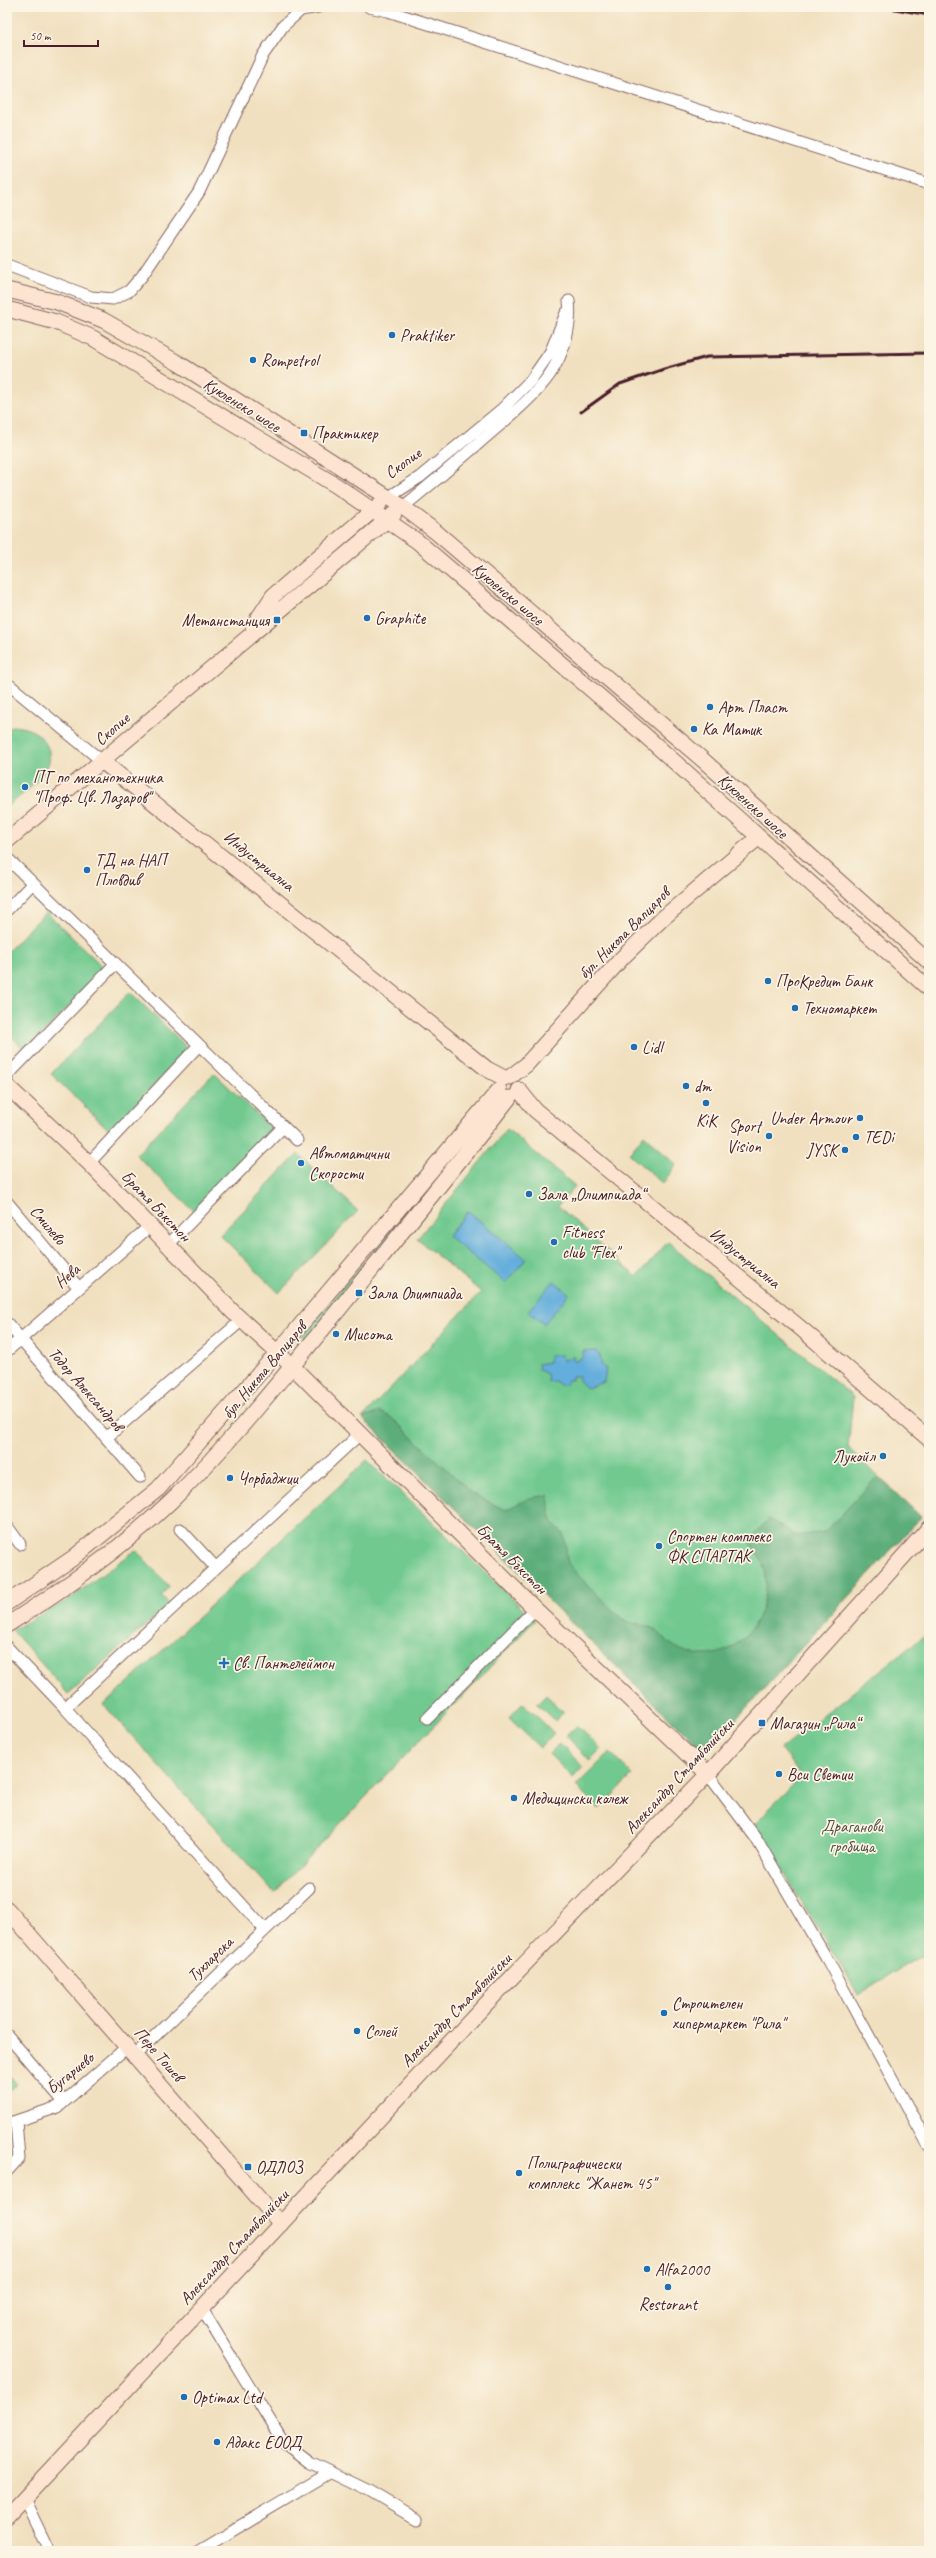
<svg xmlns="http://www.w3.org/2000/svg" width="936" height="2558" font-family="Caveat,sans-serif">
<rect width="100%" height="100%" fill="#fcf5e5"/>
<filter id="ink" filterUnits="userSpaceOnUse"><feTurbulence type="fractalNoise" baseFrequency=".025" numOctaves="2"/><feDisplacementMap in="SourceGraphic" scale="8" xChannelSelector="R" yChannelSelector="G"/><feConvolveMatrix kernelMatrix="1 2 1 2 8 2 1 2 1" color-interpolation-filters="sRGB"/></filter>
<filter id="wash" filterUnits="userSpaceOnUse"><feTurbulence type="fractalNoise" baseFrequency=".012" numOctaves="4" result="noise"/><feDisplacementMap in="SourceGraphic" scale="16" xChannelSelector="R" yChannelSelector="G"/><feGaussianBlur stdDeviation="0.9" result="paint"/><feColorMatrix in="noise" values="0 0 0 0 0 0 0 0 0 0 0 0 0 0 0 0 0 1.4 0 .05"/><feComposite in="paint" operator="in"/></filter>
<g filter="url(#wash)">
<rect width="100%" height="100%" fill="#f1e0bf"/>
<path fill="#71c98f" stroke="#5e745d" d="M13 726C25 727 36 730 43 740 65 767 26 790 7 807V729Z
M46 912 105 969 26 1051 7 1032V952Z
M130 992 189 1049 110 1131 51 1074Z
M214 1073 274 1130 195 1212 136 1155Z
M484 1117 488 1122 307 1341 302 1336Z
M507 1129 575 1186 558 1206 637 1277 668 1242 853 1397 848 1448 921 1517 705 1753 362 1418 481 1292 417 1239Z
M644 1135 676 1165 663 1184 629 1154Z
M298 1154 358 1211 279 1293 220 1235Z
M367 1460 535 1620 274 1893 104 1705Z
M136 1550 169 1586 161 1596 169 1605 68 1694 12 1630 66 1601Z
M929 1632V1951L858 1994 754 1824 802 1776 781 1749Z
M546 1695 564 1712 555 1721 537 1704Z
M523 1703 554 1733 540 1748 509 1718Z
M577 1725 601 1749 590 1760 566 1736Z
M560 1743 583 1767 573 1778 549 1754Z
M610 1752 633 1775 599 1809 576 1786Z
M7 2073 17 2084 7 2093Z"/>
<path fill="#5cad7a" stroke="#536652" d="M380 1412 392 1418 473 1494 505 1510 530 1498 549 1495C549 1504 548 1514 553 1522 556 1527 562 1531 564 1536 567 1544 565 1555 568 1563 571 1569 616 1614 623 1619 631 1625 643 1623 652 1628 662 1634 669 1645 681 1650 721 1666 754 1640 764 1601 770 1578 764 1557 748 1541L769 1519 796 1536 825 1532 878 1476 921 1517 705 1753 362 1418Z"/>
<path fill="#64aedc" stroke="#576684" d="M468 1211 526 1259 506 1283 448 1236Z
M554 1281 569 1294 544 1324 528 1311Z
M583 1351H596L600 1355 602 1366 606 1369 604 1382 587 1388 579 1381V1376H572V1380H567V1384L560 1385 555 1381 548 1382 547 1374 539 1370 538 1364 549 1362V1356L562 1355 563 1361 573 1356 574 1362 583 1357Z"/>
</g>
<g filter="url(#ink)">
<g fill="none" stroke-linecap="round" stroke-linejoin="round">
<defs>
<path id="street" d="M369 7 388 11 929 184
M7 265 91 297 113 299 129 291 142 276 199 192 263 55 283 26 301 10 318 7
M389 497 420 477 502 409 531 380 551 351 566 313
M403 507C429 486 455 464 480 442 504 421 532 400 550 374 564 353 572 326 569 301
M7 683 103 762
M7 858 297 1140
M7 910 32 884
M7 1076 115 964
M89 1163 199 1045
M7 1202 79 1288
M168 1245 283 1127
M7 1323 140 1477
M7 1351 150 1226
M106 1438 242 1320
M7 1526 20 1544
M180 1529 216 1568
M7 1647 65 1708 265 1930
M65 1708 360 1434
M428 1718 535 1609
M708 1774 756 1838 828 1961 929 2146
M7 2035 64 2102
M135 2055 309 1888
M7 2122H13L58 2107 127 2047
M7 2171 19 2158 16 2121
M202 2309 283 2442 309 2462 367 2490 416 2519
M24 2499 49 2551
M198 2551 331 2472"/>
<path id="secondary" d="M7 290 57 302 103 320 178 363 403 507 436 532 703 760 929 962
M7 309 56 322 93 338 337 486 417 541 640 731 929 989
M253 626 273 596 379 505
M103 762 487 1069 504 1078
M7 841 394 514
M510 1077 526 1065 622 958 663 918 759 837
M7 1086 89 1163 233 1312 292 1366 535 1609 708 1774
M519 1090 535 1110 804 1331 929 1439
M7 1603 73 1558 158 1489 277 1353 499 1090
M7 1625C65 1588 121 1549 171 1501 226 1448 273 1389 322 1330 385 1253 448 1176 509 1098
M7 1909 281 2224
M7 2517 486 2004 708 1774 929 1528"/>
</defs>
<use href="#street" stroke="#84635f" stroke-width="13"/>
<use href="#secondary" stroke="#84635f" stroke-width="17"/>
<use href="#street" stroke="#fff" stroke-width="11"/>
<use href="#secondary" stroke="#fde4d0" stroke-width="15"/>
<path stroke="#4a1f2b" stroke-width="3" d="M884 7 929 15
M921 7 929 8
M581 412 620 384 664 369 707 357 929 353"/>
</g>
</g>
<g fill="#1f6fb2" stroke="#fcf5e5" stroke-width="1.5">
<circle cx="392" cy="335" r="4"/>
<circle cx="253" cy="360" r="4"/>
<rect x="300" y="429" width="8" height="8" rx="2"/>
<circle cx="367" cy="618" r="4"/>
<rect x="273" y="616" width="8" height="8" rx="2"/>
<circle cx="710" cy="707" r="4"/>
<circle cx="694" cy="729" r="4"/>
<circle cx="25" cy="787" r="4"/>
<circle cx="87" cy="870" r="4"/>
<circle cx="768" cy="981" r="4"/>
<circle cx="795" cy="1008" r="4"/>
<circle cx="634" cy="1047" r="4"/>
<circle cx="686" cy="1086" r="4"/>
<circle cx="706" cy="1103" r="4"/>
<circle cx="860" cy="1118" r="4"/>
<circle cx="769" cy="1136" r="4"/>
<circle cx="856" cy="1137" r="4"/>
<circle cx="845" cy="1150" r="4"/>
<circle cx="301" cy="1163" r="4"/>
<circle cx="529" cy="1194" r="4"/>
<circle cx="554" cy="1242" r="4"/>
<rect x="355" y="1289" width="8" height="8" rx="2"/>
<circle cx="336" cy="1334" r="4"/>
<circle cx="883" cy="1456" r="4"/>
<circle cx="230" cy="1478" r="4"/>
<circle cx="659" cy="1546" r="4"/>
<path d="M222 1657h4v4h4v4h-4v4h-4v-4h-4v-4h4z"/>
<rect x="758" y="1719" width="8" height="8" rx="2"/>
<circle cx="779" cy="1774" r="4"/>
<circle cx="514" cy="1798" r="4"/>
<circle cx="664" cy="2013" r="4"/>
<circle cx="357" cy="2031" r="4"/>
<rect x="244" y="2163" width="8" height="8" rx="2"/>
<circle cx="519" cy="2173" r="4"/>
<circle cx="647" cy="2269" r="4"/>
<circle cx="668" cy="2287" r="4"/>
<circle cx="184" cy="2397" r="4"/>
<circle cx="217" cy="2442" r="4"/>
</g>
<g text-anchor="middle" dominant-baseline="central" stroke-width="3.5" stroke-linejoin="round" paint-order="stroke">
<g font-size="17" fill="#4a1f2b" stroke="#fcf5e5" text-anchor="start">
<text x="400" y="335">Praktiker</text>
<text x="261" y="360">Rompetrol</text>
<text x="312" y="433">Практикер</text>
<text x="375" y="618">Graphite</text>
<text x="269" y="620" text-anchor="end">Метанстанция</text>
<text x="718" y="707">Арт Пласт</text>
<text x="702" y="729">Ка Матик</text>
<text x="33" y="777">ПГ по механотехника<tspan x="33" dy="20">"Проф. Цв. Лазаров"</tspan></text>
<text x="95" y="860">ТД на НАП<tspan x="95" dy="20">Пловдив</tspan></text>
<text x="776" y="981">ПроКредит Банк</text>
<text x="803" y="1008">Техномаркет</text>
<text x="642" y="1047">Lidl</text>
<text x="694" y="1086">dm</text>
<text x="852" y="1118" text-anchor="end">Under Armour</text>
<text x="706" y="1120" text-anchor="middle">KiK</text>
<text x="761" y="1126" text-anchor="end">Sport<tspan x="761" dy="20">Vision</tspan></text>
<text x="864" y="1137">TEDi</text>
<text x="837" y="1150" text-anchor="end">JYSK</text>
<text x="309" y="1153">Автоматични<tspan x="309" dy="20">Скорости</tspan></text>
<text x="537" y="1194">Зала „Олимпиада“</text>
<text x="562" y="1232">Fitness<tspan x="562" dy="20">club "Flex"</tspan></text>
<text x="367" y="1293">Зала Олимпиада</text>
<text x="344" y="1334">Мисота</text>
<text x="875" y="1456" text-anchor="end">Лукойл</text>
<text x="238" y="1478">Чорбаджии</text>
<text x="667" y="1536">Спортен комплекс<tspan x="667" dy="20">ФК СПАРТАК</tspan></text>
<text x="233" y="1663">Св. Пантелеймон</text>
<text x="770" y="1723">Магазин „Рила“</text>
<text x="787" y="1774">Вси Светии</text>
<text x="522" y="1798">Медицински колеж</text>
<text x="672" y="2003">Строителен<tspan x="672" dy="20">хипермаркет "Рила"</tspan></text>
<text x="365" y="2031">Солей</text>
<text x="527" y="2163">Полиграфически<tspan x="527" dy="20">комплекс "Жанет 45"</tspan></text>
<text x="256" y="2167">ОДЛОЗ</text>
<text x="655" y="2269">Alfa2000</text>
<text x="668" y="2304" text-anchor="middle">Restorant</text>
<text x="192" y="2397">Optimax Ltd</text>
<text x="225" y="2442">Адакс ЕООД</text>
</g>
<g font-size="17" fill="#4a1f2b" stroke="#fcf5e5">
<text transform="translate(242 405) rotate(32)">Кукленско шосе</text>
<text transform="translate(403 463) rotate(-36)">Скопие</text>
<text transform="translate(508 594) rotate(40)">Кукленско шосе</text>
<text transform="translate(112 729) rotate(-41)">Скопие</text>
<text transform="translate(753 806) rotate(42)">Кукленско шосе</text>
<text transform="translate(259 861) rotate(39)">Индустриална</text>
<text transform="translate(624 933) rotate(-45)">бул. Никола Вапцаров</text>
<text transform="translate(156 1206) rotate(46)">Братя Бъкстон</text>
<text transform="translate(48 1225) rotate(50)">Смилево</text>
<text transform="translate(745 1258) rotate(39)">Индустриална</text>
<text transform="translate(67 1276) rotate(-41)">Нева</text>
<text transform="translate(264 1370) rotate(-50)">бул. Никола Вапцаров</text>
<text transform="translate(86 1389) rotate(49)">Тодор Александров</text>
<text transform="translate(512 1559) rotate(45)">Братя Бъкстон</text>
<text transform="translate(679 1776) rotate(-47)">Александър Стамболийски</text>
<text transform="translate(210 1959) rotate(-44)">Тухларска</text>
<text transform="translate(456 2010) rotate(-46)">Александър Стамболийски</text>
<text transform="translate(159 2054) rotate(49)">Пере Тошев</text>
<text transform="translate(70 2073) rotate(-39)">Бугариево</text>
<text transform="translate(234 2247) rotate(-47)">Александър Стамболийски</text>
</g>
<g font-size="17" fill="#565249" stroke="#fcf5e5">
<text x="852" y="1826">Драганови<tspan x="852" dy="20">гробища</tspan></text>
</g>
</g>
<rect width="936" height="2558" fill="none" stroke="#fcf5e5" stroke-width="24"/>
<path d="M24 40v6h74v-6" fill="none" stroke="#4a1f2b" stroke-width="2"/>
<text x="30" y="40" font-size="12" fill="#4a1f2b" stroke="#fcf5e5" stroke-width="3" paint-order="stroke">50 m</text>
</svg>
